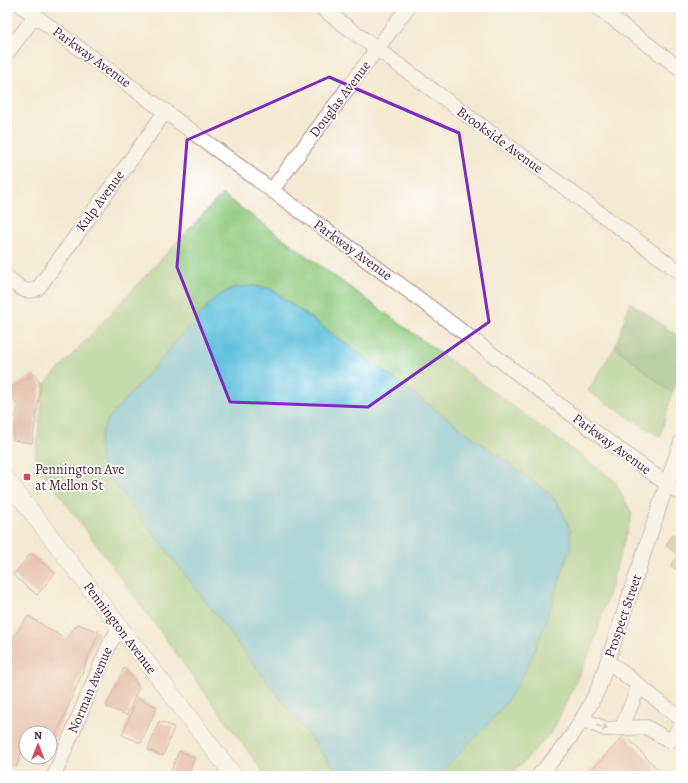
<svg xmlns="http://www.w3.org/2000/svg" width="688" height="783" font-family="Alegreya,serif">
<rect width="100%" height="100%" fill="#fff"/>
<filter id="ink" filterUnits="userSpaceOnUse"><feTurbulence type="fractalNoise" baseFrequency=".025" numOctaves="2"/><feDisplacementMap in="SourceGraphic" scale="8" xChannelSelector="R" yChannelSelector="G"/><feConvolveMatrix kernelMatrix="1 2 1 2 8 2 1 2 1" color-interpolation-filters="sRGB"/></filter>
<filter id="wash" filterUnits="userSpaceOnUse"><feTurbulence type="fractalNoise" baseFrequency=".012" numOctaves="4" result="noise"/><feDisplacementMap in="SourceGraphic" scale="16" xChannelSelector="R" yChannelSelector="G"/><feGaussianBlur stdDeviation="0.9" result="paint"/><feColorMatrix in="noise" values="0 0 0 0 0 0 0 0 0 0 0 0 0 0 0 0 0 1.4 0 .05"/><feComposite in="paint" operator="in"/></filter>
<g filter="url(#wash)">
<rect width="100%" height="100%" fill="#f4ead4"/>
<path fill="#8fc97d" stroke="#6c7454" d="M222 194 614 480 632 514 593 646 552 732 510 776H437L503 705 571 531 560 506 549 493 271 289 103 468 340 776H266L35 461 44 385Z
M615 347 672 393 660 437 588 391Z"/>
<path fill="#73ad6c" stroke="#5e664c" d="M630 302 681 338V372L672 393 615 347Z"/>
<path fill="#5dbfdb" stroke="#546f83" d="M253 286 271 289 549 493C562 509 571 525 571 545 552 599 539 659 504 705 485 729 458 753 437 776H340L103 468C97 447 98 438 108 419L215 298 232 288Z"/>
<g id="blocks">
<path fill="#d99a8e" d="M34 374 41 385 32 443 13 440 18 406 8 390Z
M673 535 681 541V573L671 565 678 555 666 545Z
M31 553 55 573 37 595 13 575Z
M28 616 65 639 78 624 99 632 50 750V733H26V756L21 753 16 767 7 763V647Z
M124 668 139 687 127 715 106 707Z
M137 698 157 707 141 743 122 735Z
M159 721 174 727 163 756 148 750Z
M625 735 664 776H585Z
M179 751 195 758 187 776H169Z
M29 757H47L44 764Z"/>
</g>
</g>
<g filter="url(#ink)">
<use href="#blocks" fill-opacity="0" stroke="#9f8480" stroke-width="1"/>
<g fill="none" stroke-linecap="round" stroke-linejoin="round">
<defs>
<path id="minor" d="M23 7 410 292 595 432 681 494
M320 7 681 273
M597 7 681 69
M7 53 35 16
M272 190 408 7
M7 277C17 285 27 297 39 287L166 111
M608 661 681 719
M583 720 606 729 646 727 670 741 681 726
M622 727 639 686
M54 776 110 643 120 628
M538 776C567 745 581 725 599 687L681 442"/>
<path id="major" d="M7 480 234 776"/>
</defs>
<use href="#minor" stroke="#9f8480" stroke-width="16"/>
<use href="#major" stroke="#9f8480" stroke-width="18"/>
<use href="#minor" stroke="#fff" stroke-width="14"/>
<use href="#major" stroke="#fff" stroke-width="17"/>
</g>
<defs><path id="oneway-shaft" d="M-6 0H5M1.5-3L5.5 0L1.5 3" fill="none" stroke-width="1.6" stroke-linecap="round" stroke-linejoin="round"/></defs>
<use stroke="#ae9aa0" href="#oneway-shaft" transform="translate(602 727) rotate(17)"/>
</g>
<path d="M0 0H688V783H0ZM329 77 459 133 489 322 368 407 230 402 177 267 187 140Z" fill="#f4ead4" fill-opacity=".55" fill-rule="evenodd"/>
<path fill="none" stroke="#7b2cbf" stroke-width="3" stroke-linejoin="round" d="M329 77 459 133 489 322 368 407 230 402 177 267 187 140Z"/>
<rect fill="#d1495b" stroke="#fff" stroke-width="1.5" x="23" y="473" width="8" height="8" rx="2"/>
<g text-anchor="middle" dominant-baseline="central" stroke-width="3.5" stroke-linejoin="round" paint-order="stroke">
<g font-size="14" fill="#4a1f2b" stroke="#fff">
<text transform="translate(92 57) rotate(36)">Parkway Avenue</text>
<text transform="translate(340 99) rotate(-53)">Douglas Avenue</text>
<text transform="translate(500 140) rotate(36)">Brookside Avenue</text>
<text transform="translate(100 201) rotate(-54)">Kulp Avenue</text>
<text transform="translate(353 250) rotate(36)">Parkway Avenue</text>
<text transform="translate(612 444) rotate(36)">Parkway Avenue</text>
<text transform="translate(623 616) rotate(-71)">Prospect Street</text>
<text transform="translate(120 628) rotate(53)">Pennington Avenue</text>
<text transform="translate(90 690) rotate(-67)">Norman Avenue</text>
</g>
<g font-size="14" fill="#4a1f2b" stroke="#fff" text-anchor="start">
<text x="35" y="469">Pennington Ave<tspan x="35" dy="16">at Mellon St</tspan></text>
</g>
</g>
<rect width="688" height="783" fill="none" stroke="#fff" stroke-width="24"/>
<g transform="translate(38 745)"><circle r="19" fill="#ffffff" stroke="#b7a5aa"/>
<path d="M0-3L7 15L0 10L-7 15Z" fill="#d1495b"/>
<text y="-6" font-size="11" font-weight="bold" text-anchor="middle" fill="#4a1f2b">N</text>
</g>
</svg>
